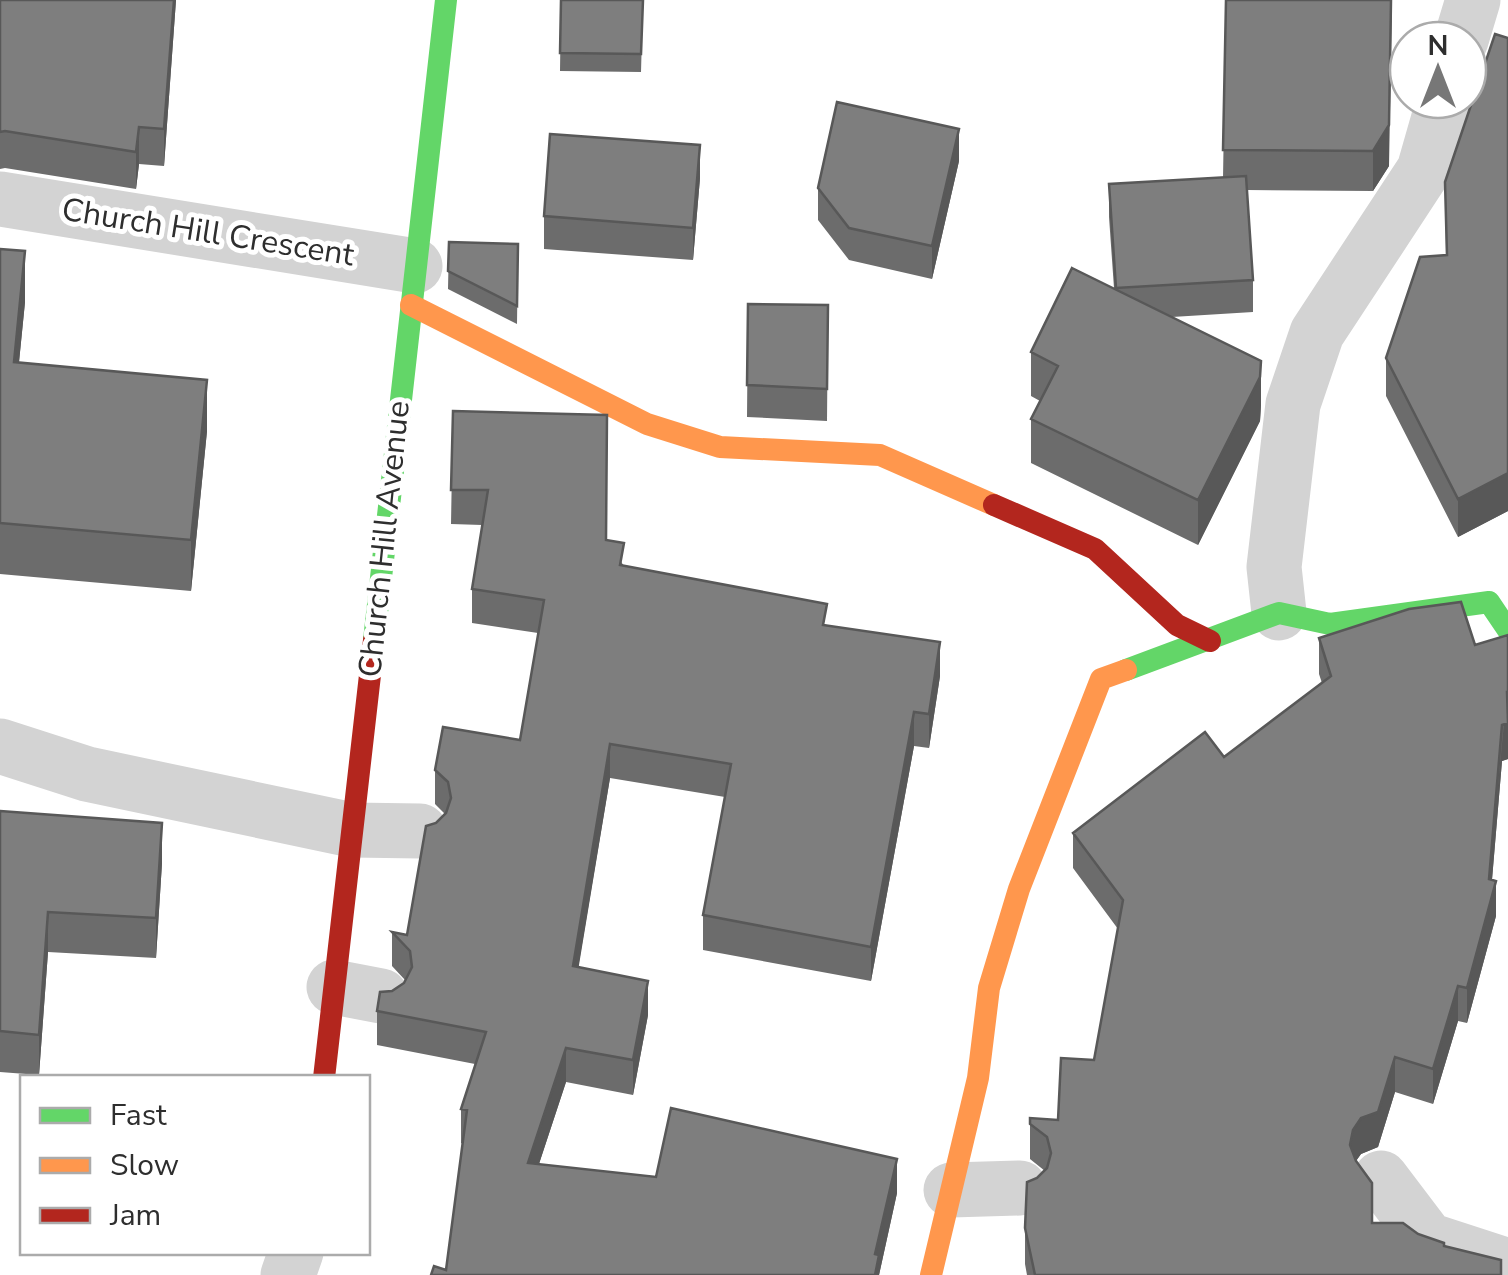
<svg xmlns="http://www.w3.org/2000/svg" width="1508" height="1275" font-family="'Nunito Sans',sans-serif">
<rect width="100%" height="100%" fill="#fff"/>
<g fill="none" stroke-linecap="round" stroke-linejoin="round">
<path stroke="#d3d3d3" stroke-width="55" d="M1461 40 1473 0
M0 199 415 266
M1279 613 1274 567 1293 404 1317 333 1424 170 1444 100
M0 746 87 774 352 830 420 831
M334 987 381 996
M1381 1178 1428 1240 1508 1266
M951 1190 1020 1188
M288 1275 296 1252"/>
<path stroke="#63d668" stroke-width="22" d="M374 640 446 0
M1126 670 1279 613 1330 624 1489 602 1508 630"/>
<path stroke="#ff974d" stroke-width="22" d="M411 305 647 424 720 447 880 455 994 505
M931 1275 978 1078 989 988 1019 889 1101 679 1126 670"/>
<path stroke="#b3261e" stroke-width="22" d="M994 505 1095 549 1177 625 1210 641
M324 1078 374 640"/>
</g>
<path fill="#6c6c6c" d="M0 0H176L164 166 139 164 136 189 5 168 0 169Z
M561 0H643L641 72 560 71Z
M1226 0 1389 166 1373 191 1247 190 1253 280V312L1172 317 1261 405 1260 421 1198 545 1031 463V419L1040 401 1031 396V352L1114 288 1109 217V184L1223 178Z
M1508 38V511L1458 537 1386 396V358L1446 255 1445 182Z
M959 161 932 279 849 260 818 220V188Z
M700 178 693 260 544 249V216Z
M449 242 518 244 517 324 448 289Z
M0 249 25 302 19 362 207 431 191 591 0 574Z
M748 304 828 305 827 421 747 417Z
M453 411 606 540 624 566 827 625 940 676 929 748 914 746 871 981 703 950V915L725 797 610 778 578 968 648 1015 633 1095 566 1082 539 1164 656 1177 897 1193 879 1275 446 1270 463 1144 461 1143V1109L475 1064 377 1045V1011L392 991 404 983 405 980 392 966V932L407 935 436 823 445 814 435 804V770L520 740 538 633 472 623V589L482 525 451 524Z
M1508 635V759L1502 761 1492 880 1496 916 1467 1023 1458 1021 1433 1104 1395 1092 1378 1147 1361 1154 1356 1161 1372 1223 1418 1234 1501 1275H1027L1025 1264V1228L1037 1178 1045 1171 1030 1159V1118L1058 1120 1094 1060 1118 929 1073 868V833L1224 757 1322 683 1319 674V638L1475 645Z
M0 811 162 863 156 958 48 952 39 1075 0 1072Z"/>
<path fill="#585858" d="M174 0H176L164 166V129Z
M1392 0 1389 166 1373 191V151Z
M139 127V164L136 189V152Z
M959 129V161L932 279V246Z
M700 145V178L693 260V228Z
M25 251V302L14 412V362Z
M1261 361V405L1260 421 1198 545V500Z
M207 380V431L191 591V540Z
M1508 473V511L1458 537V499Z
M940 642V676L929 748V714Z
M1507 692H1508V759L1502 761 1490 903 1496 881V916L1467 1023V988L1489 879Z
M914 712V746L871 981V947Z
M610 744V778L573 1001V966Z
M162 823V863L156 958V918Z
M48 912V952L39 1075V1035Z
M648 981V1015L633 1095V1060Z
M1458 986V1021L1433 1104V1069Z
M566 1048V1082L528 1197V1163Z
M1395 1057V1092L1378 1147 1361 1154 1353 1165 1350 1145 1353 1130Z
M897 1159V1193L879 1275H875V1254Z"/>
<path fill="#7e7e7e" stroke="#585858" stroke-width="2.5" d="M0 0H174L164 129 139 127 136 152 5 131 0 132Z
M561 0H643L641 54 560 53Z
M1226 0H1391L1389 125 1373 151 1223 150Z
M1495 34 1508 38V473L1458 499 1386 358 1420 257 1447 255 1445 182Z
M837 102 959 129 932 246 849 228 818 188Z
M550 134 700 145 693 228 544 216Z
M1246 176 1253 280 1116 288 1109 184Z
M449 242 518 244 517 306 448 271Z
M0 249 25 251 14 362 207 380 191 540 0 523Z
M1072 268 1261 361 1260 377 1198 500 1031 419 1058 366 1031 352Z
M748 304 828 305 827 389 747 385Z
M453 411 607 415 606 540 624 543 620 565 827 604 823 625 940 642 929 714 914 712 871 947 703 915 731 764 610 744 573 966 648 981 633 1060 566 1048 528 1163 656 1177 671 1108 897 1159 875 1254 879 1255 875 1275H431L434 1266 446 1270 467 1110 461 1109 486 1032 377 1011 380 992 392 991 404 983 412 967 410 951 392 932 407 935 426 826 436 823 446 813 451 798 448 782 435 770 443 727 520 740 544 600 472 589 488 490H451Z
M1461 602 1475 645 1508 635V692H1507L1508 723 1502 725 1489 879 1496 881 1467 988 1458 986 1433 1069 1395 1057 1378 1112 1361 1118 1353 1130 1350 1145 1356 1161 1372 1183V1223H1403L1418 1234 1444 1243V1246L1501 1260V1275H1035L1025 1228 1027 1182 1037 1178 1047 1168 1051 1153 1047 1137 1030 1124V1118L1058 1120 1061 1058 1094 1060 1123 900 1073 833 1205 732 1224 757 1331 676 1319 638 1409 609Z
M0 811 162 823 156 918 48 912 39 1035 0 1031Z"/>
<g text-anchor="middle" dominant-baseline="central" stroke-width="10" stroke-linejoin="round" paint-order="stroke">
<g font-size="32" fill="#2e2e2e" stroke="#fff">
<text transform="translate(208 232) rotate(9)">Church Hill Crescent</text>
<text transform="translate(384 539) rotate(-84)">Church Hill Avenue</text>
</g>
</g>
<rect x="20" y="1075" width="350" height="180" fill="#ffffff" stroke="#ababab" stroke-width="2.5"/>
<rect x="40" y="1108" width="50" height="15" fill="#63d668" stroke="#ababab" stroke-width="2.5"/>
<text x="110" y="1125" font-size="30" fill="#2e2e2e">Fast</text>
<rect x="40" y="1158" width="50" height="15" fill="#ff974d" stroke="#ababab" stroke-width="2.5"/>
<text x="110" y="1175" font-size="30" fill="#2e2e2e">Slow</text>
<rect x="40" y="1208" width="50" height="15" fill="#b3261e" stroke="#ababab" stroke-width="2.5"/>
<text x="110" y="1225" font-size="30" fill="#2e2e2e">Jam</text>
<g transform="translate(1438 70)"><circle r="48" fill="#ffffff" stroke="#ababab" stroke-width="2.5"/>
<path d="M0-8L18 38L0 25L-18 38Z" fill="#777777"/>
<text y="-15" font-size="28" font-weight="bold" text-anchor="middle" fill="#2e2e2e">N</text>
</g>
</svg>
